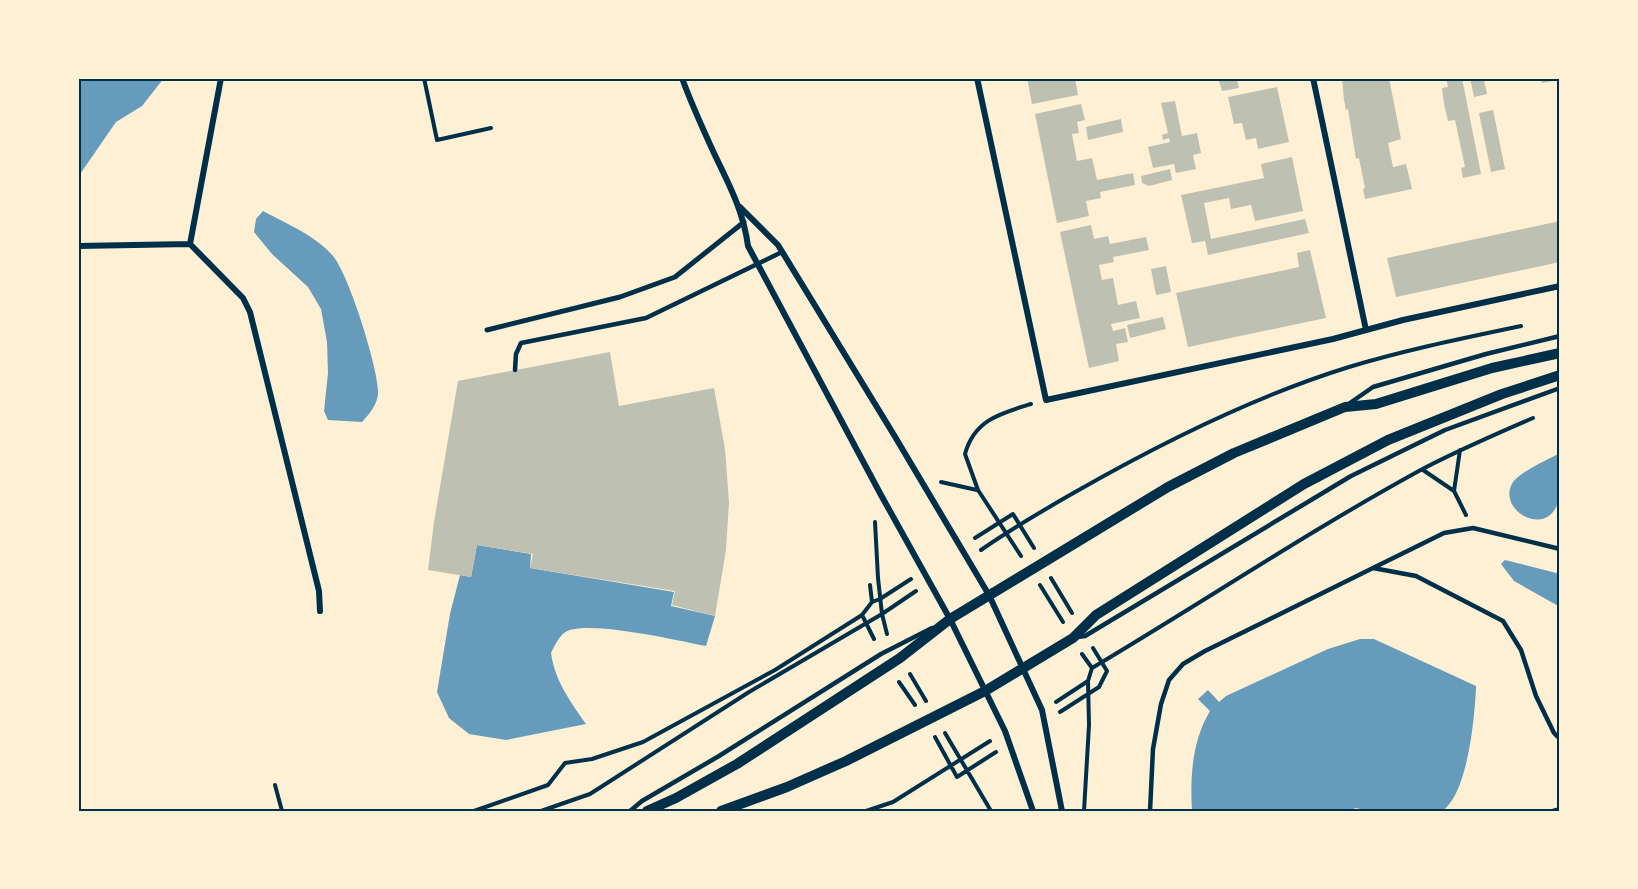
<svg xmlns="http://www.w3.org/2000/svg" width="1638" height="889" font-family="'Roboto Condensed',sans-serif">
<rect width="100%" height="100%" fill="#fdf0d5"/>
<path fill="#669bbc" d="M78 78H164L142 106 116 122 78 177Z
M263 211C287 224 315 235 333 256 349 275 377 365 378 390 379 403 370 413 362 422L328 420 324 411 328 373 327 342 321 309 308 287 272 254 254 232 256 219Z
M1560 453C1560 467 1563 485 1559 499 1549 541 1495 510 1513 482 1520 472 1549 459 1560 453Z
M477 545 531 554 530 568 674 592 671 606 715 616 706 646C680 641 581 618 564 633 558 638 554 647 551 653 555 681 570 701 586 724L506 740 469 734 449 718 437 692 450 614 460 575 471 577Z
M1505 560 1560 574V607L1514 581 1501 564Z
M1360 639H1374L1476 686C1475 716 1468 794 1442 811H1371L1355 808 1351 811H1192C1190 777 1192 741 1210 711L1198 699 1208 690 1219 702 1226 696 1328 649Z"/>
<path fill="#bec0b2" d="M1027 78H1075L1078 95 1032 104Z
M1218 78H1243V79L1237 80 1239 88 1222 91Z
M1342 78H1389L1401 139 1388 143 1393 167 1406 164 1412 189 1365 199 1363 189 1365 188 1359 158 1356 159 1348 109 1346 110 1344 100Z
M1446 78H1462L1481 174 1463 178 1461 168 1465 167 1455 120 1448 121 1444 104 1442 88 1448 87Z
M1470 78H1488L1484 80 1487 94 1474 97Z
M1541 78H1560V86L1558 80 1542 83Z
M1277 87 1289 142 1258 149 1256 138 1246 140 1242 123 1234 124 1228 97Z
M1175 101 1182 136 1197 133 1201 153 1193 155 1196 169 1176 173 1174 164 1153 168 1148 147 1170 142 1169 138 1163 140 1162 135 1168 133 1161 103Z
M1081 104 1085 120 1077 122 1079 133 1072 134 1077 161 1092 158 1097 180 1133 173 1135 185 1100 192 1101 198 1086 201 1089 216 1057 223 1035 114Z
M1493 110 1505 169 1491 172 1479 113Z
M1121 119 1123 132 1088 140 1086 127Z
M1292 157 1303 211 1255 221 1251 205 1231 209 1229 198 1204 203 1211 239 1305 219 1309 233 1208 255 1205 241 1192 243 1181 195 1264 178 1261 164Z
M1170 169 1172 180 1149 186 1142 183 1141 176Z
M1560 221V262L1396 297 1387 258Z
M1091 225 1094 239 1108 236 1110 244 1146 237 1149 250 1113 257 1114 262 1099 265 1102 280 1113 278 1118 305 1136 301 1140 318 1111 324 1113 331 1125 328 1128 342 1116 344 1119 361 1089 368 1060 232Z
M1310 250 1326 318 1188 347 1176 293 1299 267 1297 253Z
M1166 266 1171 292 1156 295 1151 269Z
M1163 317 1166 329 1130 338 1127 325Z
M610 352 619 406 714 388 725 449 729 502 726 550 715 616 672 605 675 591 530 568 533 554 477 545 471 577 428 570 434 522 458 381Z"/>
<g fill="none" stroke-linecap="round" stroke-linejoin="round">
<path stroke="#003049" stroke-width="4" d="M424 78 437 140 491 128
M1423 470 1454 491 1466 515
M941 482 977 490
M1454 491 1460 450
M875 522 878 578 882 614 887 634
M975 538 1013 514 1034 548
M981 550C1012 528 1044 510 1077 491 1163 442 1255 396 1349 367 1405 350 1464 338 1521 326
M1021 556 978 490 965 454C974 420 1001 413 1031 404
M1051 578 1072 613
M1040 585 1063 622
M872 602 880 599 911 579
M862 615 874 639
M1082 654 1092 668
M910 674 926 701
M899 682 915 705
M1056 702 1088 681 1092 668C1200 604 1306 533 1417 472 1454 452 1494 435 1533 418
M1060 712 1099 687 1107 671 1093 648
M945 733 991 811
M935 737 957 777 996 752
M275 785 282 811
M474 811 548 785 565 763 592 759 643 742 775 670 862 615 872 602 870 585
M541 811 590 794 749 692 882 614 916 591
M866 811 893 802 990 741
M1084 811 1089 725 1088 681
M1552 811 1560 809"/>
<path stroke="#003049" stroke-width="4.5" d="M515 370 516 354 521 343 646 318 782 252
M1350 403 1373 387 1486 354 1560 336
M1373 568 1444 533 1473 528 1560 549
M1078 637 1085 636 1351 476 1445 430 1560 388
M630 811 642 801 719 756 881 654 932 628
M1150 811 1153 749 1161 704 1169 680 1183 664 1205 651 1373 568 1416 576 1503 621 1521 650 1536 696 1554 733 1560 739"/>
<path stroke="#003049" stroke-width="5" d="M487 330 620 297 675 277 744 222"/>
<path stroke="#003049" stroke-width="6" d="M682 78C691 103 702 127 713 151 728 183 743 209 748 246L881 495 950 619 1005 731 1033 811
M977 78 1046 400 1333 339 1403 320 1560 286
M1313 78 1366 330
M740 207 778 245 894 435 989 595 1042 710 1062 811
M190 244 243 298 250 312 319 591 320 611
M78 246 190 244 221 78"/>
<path stroke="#003049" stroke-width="10" d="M647 811 676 798 737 764 900 658 950 619 1168 487 1234 453 1345 407 1376 404 1492 368 1560 353
M721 811 787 787 846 761 985 691 1073 638 1096 615 1304 484 1388 440 1502 394 1560 375"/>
</g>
<rect width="1638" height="889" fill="none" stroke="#fdf0d5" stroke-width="159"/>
<rect x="80" y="80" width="1478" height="730" fill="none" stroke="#003049" stroke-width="2"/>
</svg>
